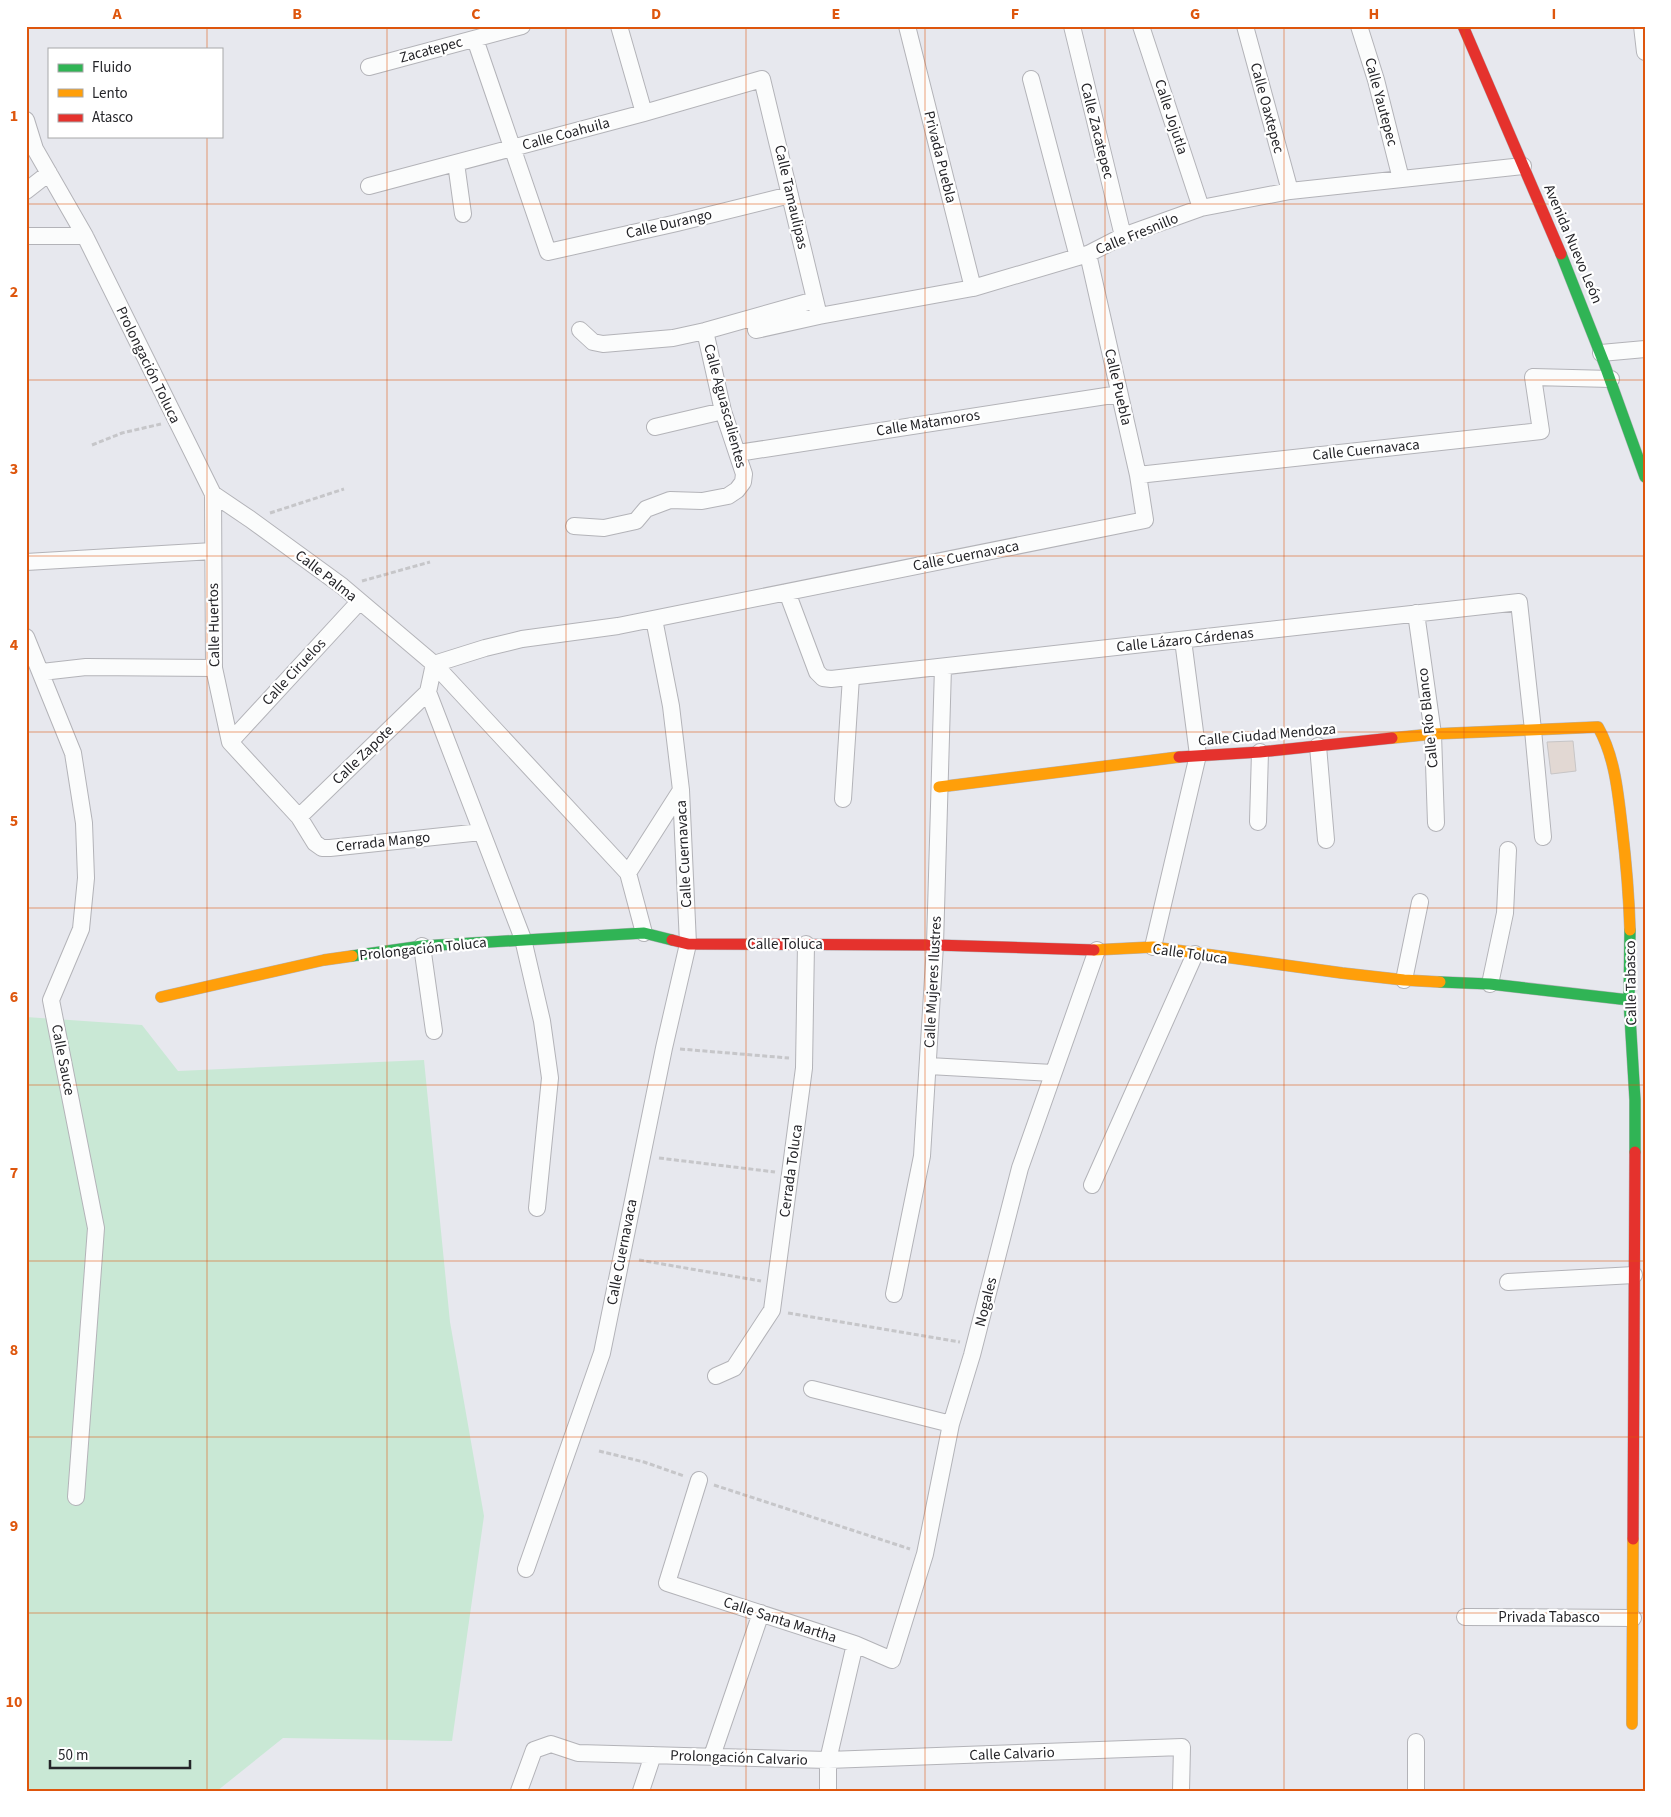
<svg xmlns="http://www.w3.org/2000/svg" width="1671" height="1817" font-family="'Source Sans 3',sans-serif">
<rect width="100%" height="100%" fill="#e7e8ee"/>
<path fill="#c9e8d5" d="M26 1017 142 1025 178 1071 424 1060 450 1322 484 1516 452 1741 283 1738 217 1791H26Z"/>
<path fill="#e2d8d3" stroke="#c7c5c6" d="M1573 741 1576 771 1551 774 1547 742Z"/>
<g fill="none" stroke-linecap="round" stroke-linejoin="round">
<defs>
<path id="street" d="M619 26 644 113
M907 26 973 288
M1072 26 1123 236
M1141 26 1201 208
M1245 26 1290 191
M1359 26 1376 80 1401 179
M1642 26 1645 52
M475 39 548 252 677 223 790 195
M369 67 522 26
M1031 79 1078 257
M26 120 35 149 85 236 213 494 214 668 230 742 299 817 315 843 322 848H330L481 832
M456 163 463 214
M369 186 644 113 762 79 819 316
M26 191 49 173
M26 236H85
M580 330 593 342 603 344 673 338 705 331 815 300
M756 330 819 316 973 288 1088 254 1123 236 1201 208 1290 191 1523 166
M1601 353 1645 349
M655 427 723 411
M738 453 1119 394
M1138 475 1541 431 1533 377 1611 379
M213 494 250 519 342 586 434 664 628 873
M574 526 604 528 636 521 646 509 670 500 702 501 728 496 737 490 743 482 744 474 723 411 705 331
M26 562 213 551
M787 592 817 672 823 678 831 679 1519 602 1533 730 1543 837
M1416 613 1433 734 1436 823
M26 637 73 753 84 823 86 878 81 929 51 1000 96 1228 76 1497
M434 664 485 648 522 639 618 626 1145 520 1138 475 1088 254
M434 664 428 692 523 939 542 1021 550 1078 537 1208
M42 672 86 667 214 668
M230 742 359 602
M1318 746 1326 840
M843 799 851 677
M299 817 428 692
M1258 822 1260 752
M644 933 628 873 681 790
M422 946 434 1031
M1153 947 1198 755 1183 640
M1404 980 1420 902
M1490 984 1505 913 1508 850
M929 1066 1053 1073
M1092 1185 1195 954
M1508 1282 1634 1275
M894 1294 922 1156 935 945 943 667
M716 1376 734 1368 772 1310 804 1068 806 944
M812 1389 951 1424
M699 1480 667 1583 855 1644 892 1660 925 1554 951 1424 972 1355 1020 1168 1097 950
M526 1569 602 1353 664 1048 688 944 681 790 671 706 654 619
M1465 1617 1633 1618
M1416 1742V1791
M712 1756 761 1613
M519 1791 534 1750 551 1744 578 1753 828 1760 1182 1747 1181 1791
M641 1791 653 1755
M828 1791V1760L855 1644"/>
<path id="fast" d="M1561 254 1604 363 1645 477
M1630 930 1629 1000 1635 1100V1152
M352 956 422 946 644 933 672 940
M1440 982 1490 984 1629 1000"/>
<path id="slow" d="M1392 738 1433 734 1598 727C1615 757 1618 793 1622 827 1626 861 1629 896 1630 930
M939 787 1179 757
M1094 950 1153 947 1342 973 1404 980 1440 982
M161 997 324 960 352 956
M1632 1724 1633 1539"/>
<path id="jam" d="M1463 26 1561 254
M1179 757 1260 752 1392 738
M672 940 688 944 935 945 1094 950
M1633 1539 1635 1152"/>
</defs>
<use href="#street" stroke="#b3b3b8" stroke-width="18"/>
<use href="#fast" stroke="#b3b3b8" stroke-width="12"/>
<use href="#slow" stroke="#b3b3b8" stroke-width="12"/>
<use href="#jam" stroke="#b3b3b8" stroke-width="12"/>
<path stroke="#c6c6c9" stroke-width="3" stroke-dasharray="5 2.5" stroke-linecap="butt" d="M92 445 122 433 161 424
M270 513 344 489
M362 581 430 562
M680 1049 789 1058
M659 1158 775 1172
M639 1260 761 1281
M788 1313 960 1342
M599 1451 644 1462 684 1476
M714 1485 910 1549"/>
<use href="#street" stroke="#fbfcfc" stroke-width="16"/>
<use href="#fast" stroke="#30b455" stroke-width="11"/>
<use href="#slow" stroke="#ff9f0a" stroke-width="11"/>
<use href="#jam" stroke="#e5322d" stroke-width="11"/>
</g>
<path fill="none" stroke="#de560d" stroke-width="1" stroke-opacity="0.55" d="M207 26V49M387 26V1791M566 26V1791M746 26V1791M925 26V1791M1105 26V1791M1284 26V1791M1464 26V1791M207 136V1791M26 204H1645M26 380H1645M26 556H1645M26 732H1645M26 908H1645M26 1085H1645M26 1261H1645M26 1437H1645M26 1613H1645"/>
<g text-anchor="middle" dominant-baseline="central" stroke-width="4.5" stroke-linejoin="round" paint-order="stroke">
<g font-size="15" fill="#252529" stroke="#fff">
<text transform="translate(431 50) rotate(-15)">Zacatepec</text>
<text transform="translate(1381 102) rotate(75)">Calle Yautepec</text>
<text transform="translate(1267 108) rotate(75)">Calle Oaxtepec</text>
<text transform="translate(1171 117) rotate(72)">Calle Jojutla</text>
<text transform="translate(1097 131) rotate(76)">Calle Zacatepec</text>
<text transform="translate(566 134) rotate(-15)">Calle Coahuila</text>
<text transform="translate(940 157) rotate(76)">Privada Puebla</text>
<text transform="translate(791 197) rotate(77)">Calle Tamaulipas</text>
<text transform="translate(669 224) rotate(-13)">Calle Durango</text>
<text transform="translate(1137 234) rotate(-22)">Calle Fresnillo</text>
<text transform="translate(1573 244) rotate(67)">Avenida Nuevo León</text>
<text transform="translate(148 365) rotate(64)">Prolongación Toluca</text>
<text transform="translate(1118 387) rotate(77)">Calle Puebla</text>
<text transform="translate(725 406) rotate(75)">Calle Aguascalientes</text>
<text transform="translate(928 423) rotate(-9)">Calle Matamoros</text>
<text transform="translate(1366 450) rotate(-6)">Calle Cuernavaca</text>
<text transform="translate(966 556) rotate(-11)">Calle Cuernavaca</text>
<text transform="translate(326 576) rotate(38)">Calle Palma</text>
<text transform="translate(214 625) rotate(-91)">Calle Huertos</text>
<text transform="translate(1185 640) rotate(-6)">Calle Lázaro Cárdenas</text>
<text transform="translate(294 672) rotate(-47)">Calle Ciruelos</text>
<text transform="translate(1428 718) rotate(-96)">Calle Río Blanco</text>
<text transform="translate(1267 735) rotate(-5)">Calle Ciudad Mendoza</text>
<text transform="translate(363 755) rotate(-44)">Calle Zapote</text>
<text transform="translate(383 842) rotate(-6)">Cerrada Mango</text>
<text transform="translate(684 854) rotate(-93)">Calle Cuernavaca</text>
<text x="785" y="944">Calle Toluca</text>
<text transform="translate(423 949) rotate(-6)">Prolongación Toluca</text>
<text transform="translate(1190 954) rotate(8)">Calle Toluca</text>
<text transform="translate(933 982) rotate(-87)">Calle Mujeres Ilustres</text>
<text transform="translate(1631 983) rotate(-91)">Calle Tabasco</text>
<text transform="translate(63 1060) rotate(79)">Calle Sauce</text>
<text transform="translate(791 1171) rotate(-82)">Cerrada Toluca</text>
<text transform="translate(622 1252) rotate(-79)">Calle Cuernavaca</text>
<text transform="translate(986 1302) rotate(-76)">Nogales</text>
<text x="1549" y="1617">Privada Tabasco</text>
<text transform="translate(780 1620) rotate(18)">Calle Santa Martha</text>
<text transform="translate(1012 1754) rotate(-2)">Calle Calvario</text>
<text transform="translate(739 1758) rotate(2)">Prolongación Calvario</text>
</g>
</g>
<rect width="1671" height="1817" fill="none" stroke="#ffffff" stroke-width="55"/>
<rect x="48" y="48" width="175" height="90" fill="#ffffff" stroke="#a8a8a9"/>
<rect x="58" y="64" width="25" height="8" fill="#30b455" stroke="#a8a8a9"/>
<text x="92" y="72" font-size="15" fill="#252529">Fluido</text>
<rect x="58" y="89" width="25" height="8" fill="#ff9f0a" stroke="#a8a8a9"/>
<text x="92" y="98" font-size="15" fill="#252529">Lento</text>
<rect x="58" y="114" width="25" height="8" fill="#e5322d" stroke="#a8a8a9"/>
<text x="92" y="122" font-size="15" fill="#252529">Atasco</text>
<path d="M50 1760v8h140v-8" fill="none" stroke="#252529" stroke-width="2.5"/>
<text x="58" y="1760" font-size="15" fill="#252529" stroke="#ffffff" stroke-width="4" paint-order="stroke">50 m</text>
<rect x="28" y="28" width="1616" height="1762" fill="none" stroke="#de560d" stroke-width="2"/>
<g font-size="16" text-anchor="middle" font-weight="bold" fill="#de560d">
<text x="117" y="19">A</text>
<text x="297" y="19">B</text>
<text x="476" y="19">C</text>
<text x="656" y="19">D</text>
<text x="836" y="19">E</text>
<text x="1015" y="19">F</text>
<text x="1195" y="19">G</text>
<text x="1374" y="19">H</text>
<text x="1554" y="19">I</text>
<text x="14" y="121">1</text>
<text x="14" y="297">2</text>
<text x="14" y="474">3</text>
<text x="14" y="650">4</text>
<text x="14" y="826">5</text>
<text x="14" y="1002">6</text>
<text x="14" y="1178">7</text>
<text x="14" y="1355">8</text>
<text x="14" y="1531">9</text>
<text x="14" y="1707">10</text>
</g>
</svg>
